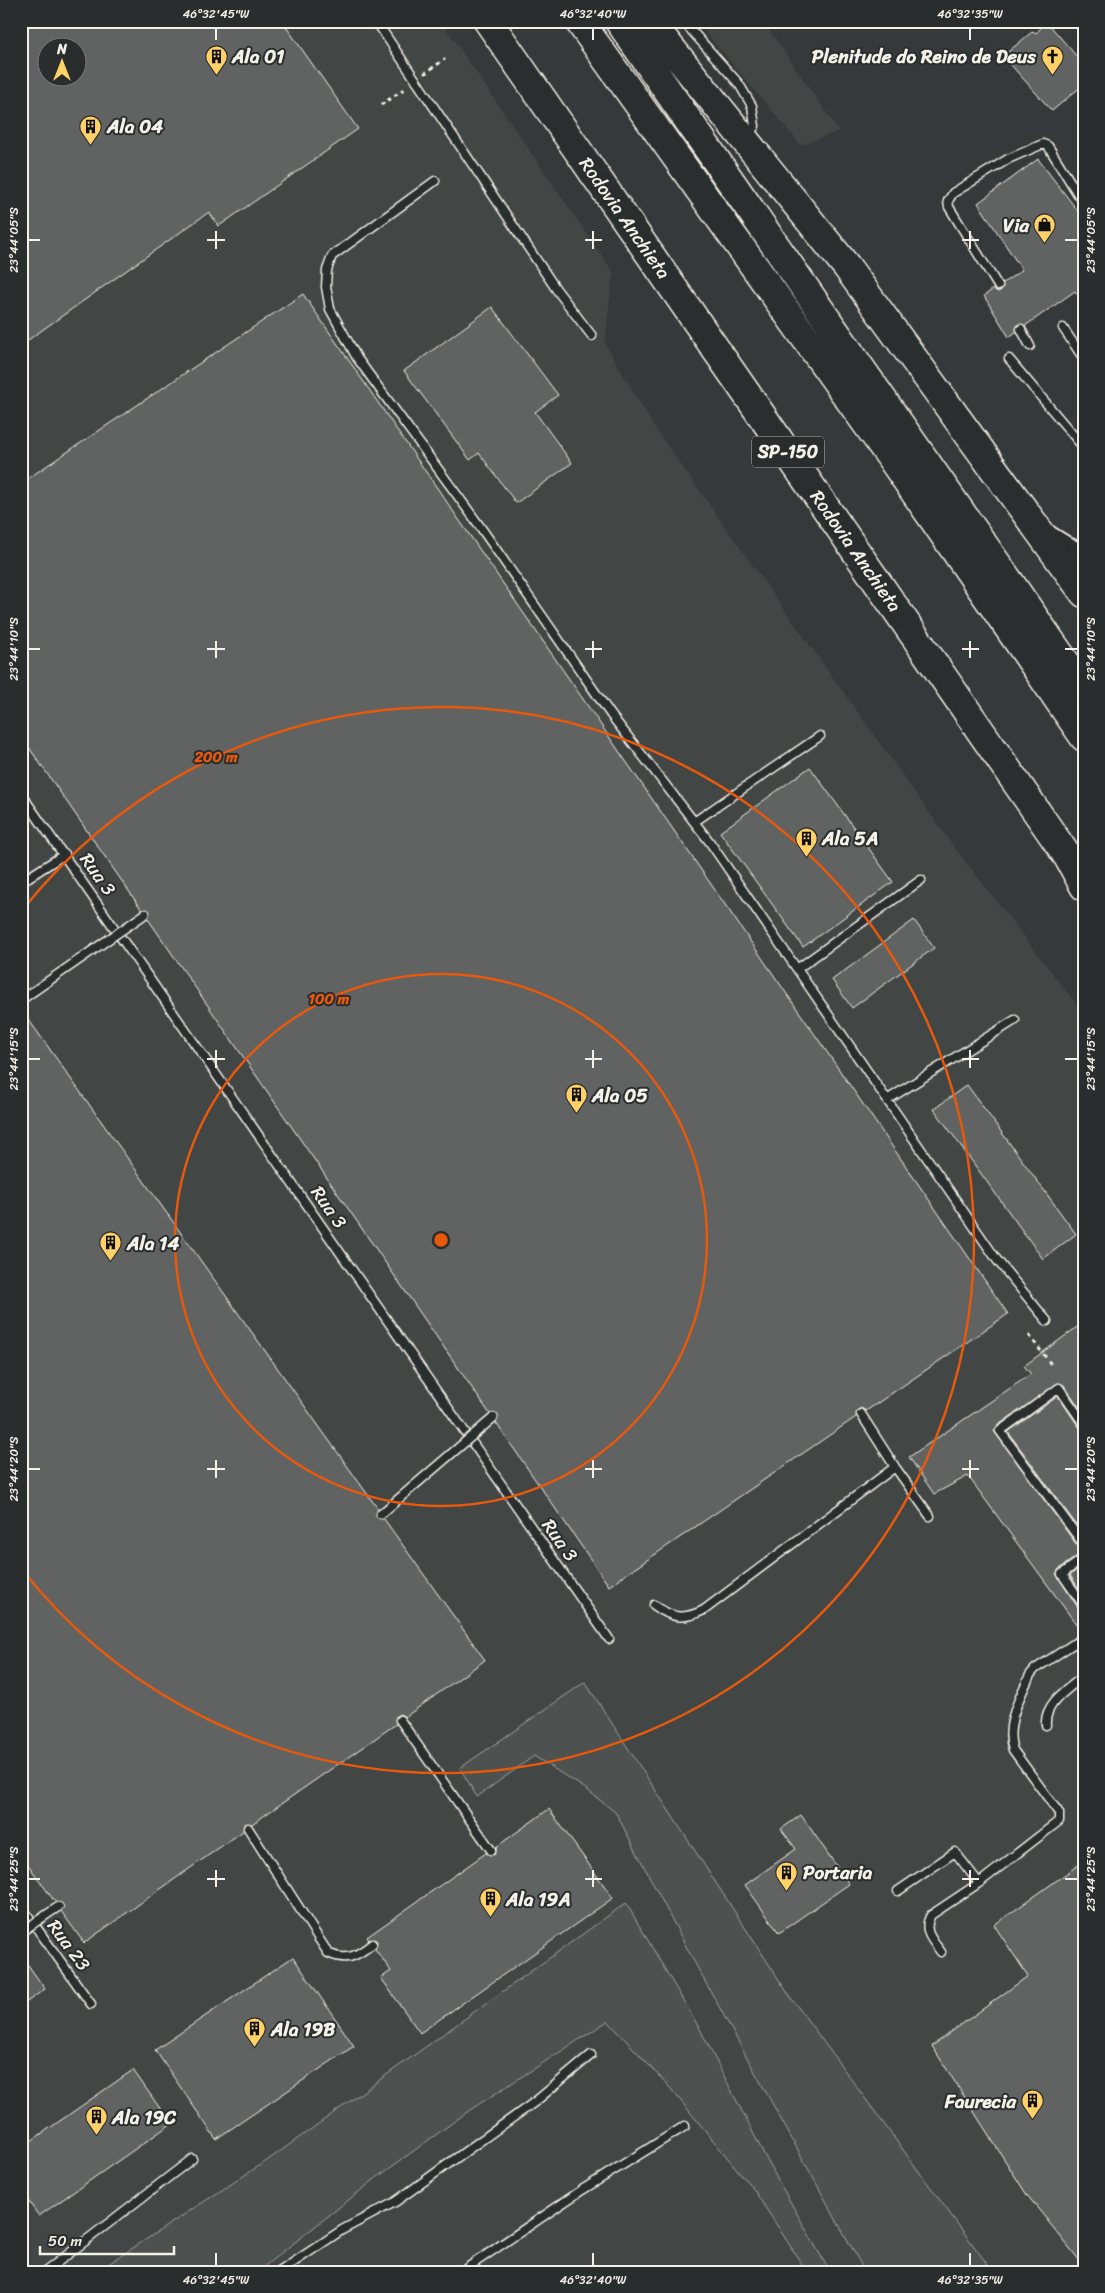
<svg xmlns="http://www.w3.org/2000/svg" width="1105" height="2293" font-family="Sriracha,sans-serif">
<rect width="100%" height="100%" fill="#363939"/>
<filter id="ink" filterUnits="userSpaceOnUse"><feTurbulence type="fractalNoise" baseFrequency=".02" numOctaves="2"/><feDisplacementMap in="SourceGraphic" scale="10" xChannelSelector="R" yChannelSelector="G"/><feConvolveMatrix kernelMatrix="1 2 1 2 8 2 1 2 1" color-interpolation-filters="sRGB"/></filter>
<g filter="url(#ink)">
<path fill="#434645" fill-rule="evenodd" d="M21 21H441L613 272 605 343 654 427 951 843 1084 1014V2272H21ZM48 48H78V78H48Z
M696 21H763L839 131 801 145Z"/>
<path fill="#4e514f" stroke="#a1a19c" d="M585 1682 789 1995 993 2272H865L690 1954 616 1813 586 1789 534 1756 477 1797 460 1768Z
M626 1903 701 2031 770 2166 830 2272H807L754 2190 671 2089 608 2021 470 2110 379 2176 257 2272H96L268 2160Z"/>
<path fill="#616362" stroke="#f4f1e8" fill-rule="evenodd" d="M21 21H282L358 129 219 226 209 212 21 345ZM48 48H78V78H48Z
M1047 22 1084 65V84L1052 111 1003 56 1033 31 1036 33Z
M1038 159 1084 219V304L1075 291 1025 326 1018 324 1016 332 1009 337 984 296 993 289 998 292 1001 290 1003 283 1022 270 978 203Z
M303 294 1008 1314 866 1411 861 1408 858 1410 856 1417 609 1586 496 1423 498 1419V1415L494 1413 490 1414 148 919 150 911 147 909 142 910 21 736V483Z
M492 307 558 395 535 412 572 463 516 503 479 453 470 460 404 371Z
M810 767 893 882 803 947 720 832Z
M914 920 934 948 852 1008 832 980Z
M21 1009 378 1509 376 1513V1517L380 1519H384L485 1660 405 1717 400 1714 396 1716V1724L252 1824H245L243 1831 84 1943 61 1911 64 1907 62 1903 55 1902 21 1855Z
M967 1085 1076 1234 1043 1259 934 1109Z
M1084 1322V1414L1064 1385 1058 1383 997 1426 994 1431 1079 1548 1084 1551 1059 1569 1056 1574 1079 1609 1084 1612V1631L1082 1632 968 1476 934 1494 909 1457 1031 1374 1024 1366Z
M1058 1396 1079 1427 1084 1430V1535L1008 1432Z
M1084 1565V1596L1070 1575Z
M549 1809 613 1898 420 2033 381 1978 391 1971 375 1949 377 1941 374 1939 369 1940 367 1937 486 1853 494 1855 496 1852V1847Z
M801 1815 849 1884 779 1933 745 1885 796 1849 781 1829Z
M1084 1861V2266L1027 2195 932 2046 1028 1976 994 1925Z
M21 1955 45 1989 21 2006Z
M293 1957 354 2046 216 2139 155 2050Z
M133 2070 171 2124 39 2216 21 2191V2148Z"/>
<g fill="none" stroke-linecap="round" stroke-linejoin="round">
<defs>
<path id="lane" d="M376 21 556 289 592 336
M683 21 739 84 752 106 755 126 748 136
M435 181 332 256 327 270 326 287 330 309 357 358 479 525 611 715 709 841 997 1260 1047 1321
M998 286 949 207 948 201 953 193 1008 159 1043 144 1048 146 1084 204
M1063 328 1084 359
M1021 329 1030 346
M1009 359 1084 448
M21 794 609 1639
M694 822 820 736
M21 882 65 854
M797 969 921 880
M887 1100 1015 1020
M1084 1424 1059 1388 1000 1431 1084 1545
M895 1467 930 1516
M1084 1558 1062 1574 1084 1606
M654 1605C673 1619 683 1620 704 1610L895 1467 861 1414
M400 1720 491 1850
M1046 1725C1044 1703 1069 1688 1084 1676
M248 1828 328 1953C347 1962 357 1956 372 1944
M898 1891 955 1852 979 1883 1059 1821V1813L1013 1750C1004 1726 1020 1697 1030 1675L1035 1669 1084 1637
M21 1906 91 2004
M941 1952C932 1940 922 1930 931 1915L979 1883
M21 2266 25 2272
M45 2272 192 2159
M279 2272 342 2230 395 2202 536 2101 591 2055
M461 2272 582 2190 685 2126"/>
<path id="secondary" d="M1044 534 1068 549 1084 555"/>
<path id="highway" d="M488 21 1068 857 1084 886
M579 21 889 455 1084 737
M619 21 1084 689
M649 21 847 267 1084 593"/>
</defs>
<use href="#lane" stroke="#f4f1e8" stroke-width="11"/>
<use href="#secondary" stroke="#f4f1e8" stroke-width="25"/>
<use href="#highway" stroke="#f4f1e8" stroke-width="31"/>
<path stroke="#f4f1e8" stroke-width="3" stroke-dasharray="4 4" stroke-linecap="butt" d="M424 74 445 59
M381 105 407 87
M1029 1335 1053 1367"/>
<use href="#lane" stroke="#2a2d2e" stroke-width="8"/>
<use href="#secondary" stroke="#2a2d2e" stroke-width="21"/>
<use href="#highway" stroke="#2a2d2e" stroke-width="28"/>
<defs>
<path id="lane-bridge" d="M21 1000 145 914
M381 1514 493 1418
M21 1932 58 1907"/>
</defs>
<use href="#lane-bridge" stroke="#f4f1e8" stroke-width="11" stroke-linecap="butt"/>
<use href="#lane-bridge" stroke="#2a2d2e" stroke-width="8"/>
</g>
</g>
<path fill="none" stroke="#f4f1e8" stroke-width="2" d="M216 28V40M593 28V40M970 28V40M216 231V249M593 231V249M970 231V249M28 240H40M207 240H225M585 240H602M962 240H979M1065 240H1078M216 641V658M593 641V658M970 641V658M28 649H40M207 649H225M585 649H602M962 649H979M1065 649H1078M216 1050V1068M593 1050V1068M970 1050V1068M28 1059H40M207 1059H225M585 1059H602M962 1059H979M1065 1059H1078M216 1460V1478M593 1460V1478M970 1460V1478M28 1469H40M207 1469H225M585 1469H602M962 1469H979M1065 1469H1078M216 1870V1887M593 1870V1887M970 1870V1887M28 1879H40M207 1879H225M585 1879H602M962 1879H979M1065 1879H1078M216 2253V2266M593 2253V2266M970 2253V2266"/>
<g fill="none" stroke="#e8590c" stroke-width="2.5">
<circle cx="441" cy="1240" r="266"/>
<path d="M24 908A533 533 0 1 1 24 1572"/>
</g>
<defs>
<symbol id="building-pin" viewBox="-11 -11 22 30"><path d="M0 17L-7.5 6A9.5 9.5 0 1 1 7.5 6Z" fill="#ffd166" stroke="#2a2d2e"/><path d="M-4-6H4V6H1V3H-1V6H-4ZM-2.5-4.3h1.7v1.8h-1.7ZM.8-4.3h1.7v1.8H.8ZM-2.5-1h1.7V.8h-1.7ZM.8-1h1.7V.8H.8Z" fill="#111"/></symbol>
<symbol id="church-pin" viewBox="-11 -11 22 30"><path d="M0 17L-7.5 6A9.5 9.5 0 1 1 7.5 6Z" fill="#ffd166" stroke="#2a2d2e"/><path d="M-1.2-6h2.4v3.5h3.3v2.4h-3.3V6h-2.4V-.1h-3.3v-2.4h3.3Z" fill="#111"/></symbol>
<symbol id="shop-pin" viewBox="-11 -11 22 30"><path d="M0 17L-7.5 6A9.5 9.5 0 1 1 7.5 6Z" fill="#ffd166" stroke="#2a2d2e"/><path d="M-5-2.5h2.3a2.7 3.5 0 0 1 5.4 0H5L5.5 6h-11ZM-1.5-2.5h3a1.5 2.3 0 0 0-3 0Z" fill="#111"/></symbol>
</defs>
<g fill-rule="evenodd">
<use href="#building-pin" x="204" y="44" width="25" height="34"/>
<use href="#church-pin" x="1040" y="44" width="25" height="34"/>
<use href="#building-pin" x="78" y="114" width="25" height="34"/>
<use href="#shop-pin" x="1032" y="212" width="25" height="34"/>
<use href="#building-pin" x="794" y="826" width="25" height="34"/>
<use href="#building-pin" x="564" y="1082" width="25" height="34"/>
<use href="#building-pin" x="98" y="1230" width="25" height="34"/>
<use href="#building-pin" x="774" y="1860" width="25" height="34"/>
<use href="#building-pin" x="478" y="1886" width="25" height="34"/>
<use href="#building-pin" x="242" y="2016" width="25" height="34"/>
<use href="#building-pin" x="1020" y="2088" width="25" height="34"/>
<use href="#building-pin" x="84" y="2104" width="25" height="34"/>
</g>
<g text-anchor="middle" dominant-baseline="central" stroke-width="4" stroke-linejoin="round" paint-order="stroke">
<rect fill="#2a2d2e" stroke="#b7b6b0" stroke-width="1" x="752" y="436.5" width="72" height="31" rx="4"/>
<g font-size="18" font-weight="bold" fill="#f4f1e8">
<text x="788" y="452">SP-150</text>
</g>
<g font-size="19" font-weight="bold" fill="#f4f1e8" stroke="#2a2d2e" text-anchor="start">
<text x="232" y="56">Ala 01</text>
<text x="1036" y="56" text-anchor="end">Plenitude do Reino de Deus</text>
<text x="107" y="126">Ala 04</text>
<text x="1029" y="225" text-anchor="end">Via</text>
<text x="822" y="838">Ala 5A</text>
<text x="592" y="1095">Ala 05</text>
<text x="127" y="1243">Ala 14</text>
<text x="803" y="1872">Portaria</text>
<text x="506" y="1899">Ala 19A</text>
<text x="271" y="2029">Ala 19B</text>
<text x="1016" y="2101" text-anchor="end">Faurecia</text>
<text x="112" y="2117">Ala 19C</text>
</g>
<g font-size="19" fill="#f4f1e8" stroke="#2a2d2e">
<text transform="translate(625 218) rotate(55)">Rodovia Anchieta</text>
<text transform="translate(856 551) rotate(55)">Rodovia Anchieta</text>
<text transform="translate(98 874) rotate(55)">Rua 3</text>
<text transform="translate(329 1207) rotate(55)">Rua 3</text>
<text transform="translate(560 1540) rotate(55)">Rua 3</text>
<text transform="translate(69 1945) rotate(54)">Rua 23</text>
</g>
</g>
<circle cx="441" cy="1240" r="8" fill="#e8590c" stroke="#2a2d2e" stroke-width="2.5"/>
<g font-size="15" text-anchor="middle" font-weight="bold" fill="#e8590c" stroke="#2a2d2e" stroke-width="4" stroke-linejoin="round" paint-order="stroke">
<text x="216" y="762">200 m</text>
<text x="329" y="1004">100 m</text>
</g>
<rect width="1105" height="2293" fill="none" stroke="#2a2d2e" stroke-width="55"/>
<g transform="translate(62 62)"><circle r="24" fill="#2a2d2e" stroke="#7b7b78"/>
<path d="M0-4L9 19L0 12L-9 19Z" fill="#ffd166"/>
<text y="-8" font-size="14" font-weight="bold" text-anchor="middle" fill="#f4f1e8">N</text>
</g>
<path d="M40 2246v8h134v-8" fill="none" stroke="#f4f1e8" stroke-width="2.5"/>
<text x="48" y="2246" font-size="15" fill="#f4f1e8" stroke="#2a2d2e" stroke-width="4" paint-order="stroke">50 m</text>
<rect x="28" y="28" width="1050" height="2238" fill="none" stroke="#f4f1e8" stroke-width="2"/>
<g font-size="12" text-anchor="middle" fill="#f4f1e8">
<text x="216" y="18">46°32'45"W</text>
<text x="593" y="18">46°32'40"W</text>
<text x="970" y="18">46°32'35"W</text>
<text transform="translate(14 240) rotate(-90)" y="4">23°44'05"S</text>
<text transform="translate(1091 240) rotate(-90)" y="4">23°44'05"S</text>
<text transform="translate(14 649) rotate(-90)" y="4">23°44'10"S</text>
<text transform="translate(1091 649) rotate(-90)" y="4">23°44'10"S</text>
<text transform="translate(14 1059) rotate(-90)" y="4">23°44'15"S</text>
<text transform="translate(1091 1059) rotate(-90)" y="4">23°44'15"S</text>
<text transform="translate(14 1469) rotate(-90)" y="4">23°44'20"S</text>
<text transform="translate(1091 1469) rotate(-90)" y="4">23°44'20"S</text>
<text transform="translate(14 1879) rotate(-90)" y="4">23°44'25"S</text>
<text transform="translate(1091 1879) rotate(-90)" y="4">23°44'25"S</text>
<text x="216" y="2284">46°32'45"W</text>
<text x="593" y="2284">46°32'40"W</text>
<text x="970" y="2284">46°32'35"W</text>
</g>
</svg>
